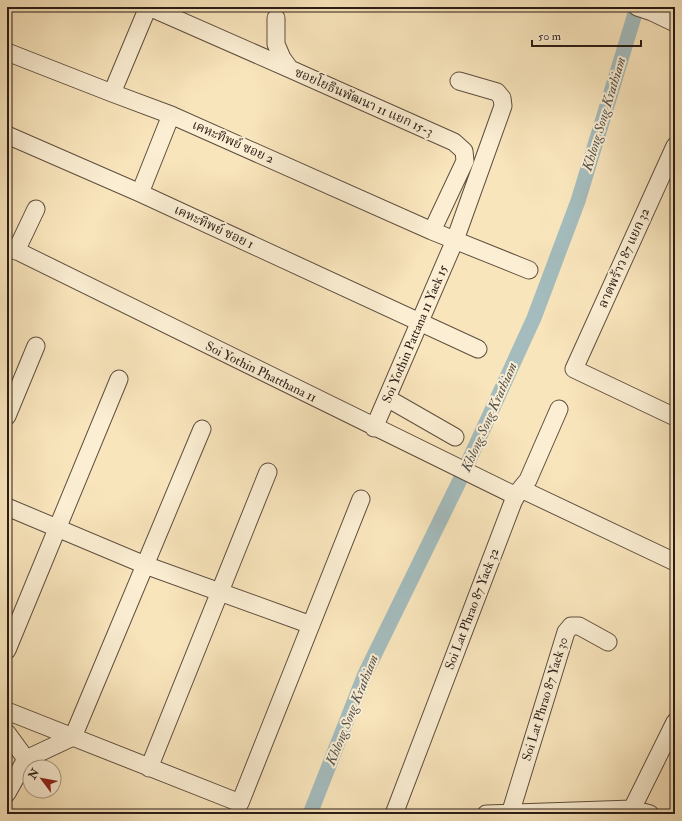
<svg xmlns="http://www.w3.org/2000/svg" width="682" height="821" font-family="'IM FELL Double Pica','Noto Serif Thai',serif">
<rect width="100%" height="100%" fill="#f9e5bc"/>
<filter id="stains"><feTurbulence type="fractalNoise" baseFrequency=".005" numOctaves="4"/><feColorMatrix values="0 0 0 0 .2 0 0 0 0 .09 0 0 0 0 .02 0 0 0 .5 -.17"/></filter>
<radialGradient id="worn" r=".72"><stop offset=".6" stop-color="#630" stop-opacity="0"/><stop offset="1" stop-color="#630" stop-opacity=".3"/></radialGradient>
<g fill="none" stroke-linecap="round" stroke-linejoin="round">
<path stroke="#a4bcbd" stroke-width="15" d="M310 814 365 674 458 484 534 318 578 201 637 7"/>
<defs>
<path id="minor" d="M149 7 290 69
M637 7 652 12 675 23
M276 18V44L282 58 290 69 454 142 464 151 465 161 432 231
M7 52 112 93 171 115 432 231 529 270
M112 93 148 7
M7 135 140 193 478 349
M675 146 574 369 675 417
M140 193 171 115
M7 246 516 496
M16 251 36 209
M387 398 455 437
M7 416 36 346
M374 428 455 240 503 106 502 98 497 92 459 81
M521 489 675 562
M7 507 145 565 311 625
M7 650 119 379
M7 711 240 803 361 499
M7 733 26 759 7 793
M26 759 73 737 202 429
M149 768 268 472
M632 809 675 722
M394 814 513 502 519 491 528 480 559 409
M486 814 632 809 650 814
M510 814 566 632 571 626H579L608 642"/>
</defs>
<use href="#minor" stroke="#5e4e3f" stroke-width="19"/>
<use href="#minor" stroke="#fbeed3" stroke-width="17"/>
</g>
<g text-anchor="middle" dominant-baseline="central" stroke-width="4" stroke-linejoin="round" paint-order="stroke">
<g font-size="13" fill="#2a1c15" stroke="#fbeed3">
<text transform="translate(364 102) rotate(24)">ซอยโยธินพัฒนา 11 แยก 15-3</text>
<text transform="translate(233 142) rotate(24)">เคหะทิพย์ ซอย 2</text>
<text transform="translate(214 227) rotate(25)">เคหะทิพย์ ซอย 1</text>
<text transform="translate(624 258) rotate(-66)">ลาดพร้าว 87 แยก 32</text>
<text transform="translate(415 334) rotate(-67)">Soi Yothin Pattana 11 Yaek 15</text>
<text transform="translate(261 372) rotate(26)">Soi Yothin Phatthana 11</text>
<text transform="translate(472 609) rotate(-69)">Soi Lat Phrao 87 Yaek 32</text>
<text transform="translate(545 699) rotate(-73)">Soi Lat Phrao 87 Yaek 30</text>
</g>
<g font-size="14" font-style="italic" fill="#555450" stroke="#fbeed3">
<text transform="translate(604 114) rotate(-73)">Khlong Song Krathiam</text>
<text transform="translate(489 417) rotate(-66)">Khlong Song Krathiam</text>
<text transform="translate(352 710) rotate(-68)">Khlong Song Krathiam</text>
</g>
</g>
<rect width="682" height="821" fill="none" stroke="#f9e5bc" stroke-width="24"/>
<rect x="8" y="8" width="666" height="805" fill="none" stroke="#2a1c15" stroke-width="2"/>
<rect x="12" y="12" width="658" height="797" fill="none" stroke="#2a1c15"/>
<g transform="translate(42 779) rotate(302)"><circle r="19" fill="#fbeed3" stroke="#a79a87"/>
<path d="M0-3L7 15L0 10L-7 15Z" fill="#8f2418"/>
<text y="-6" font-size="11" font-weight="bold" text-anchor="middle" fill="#2a1c15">N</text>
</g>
<path d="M532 40v6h109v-6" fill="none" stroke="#2a1c15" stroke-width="2"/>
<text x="538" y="40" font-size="12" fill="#2a1c15" stroke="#fbeed3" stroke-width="3" paint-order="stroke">50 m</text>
<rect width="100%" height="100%" filter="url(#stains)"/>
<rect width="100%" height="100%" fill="url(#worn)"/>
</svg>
